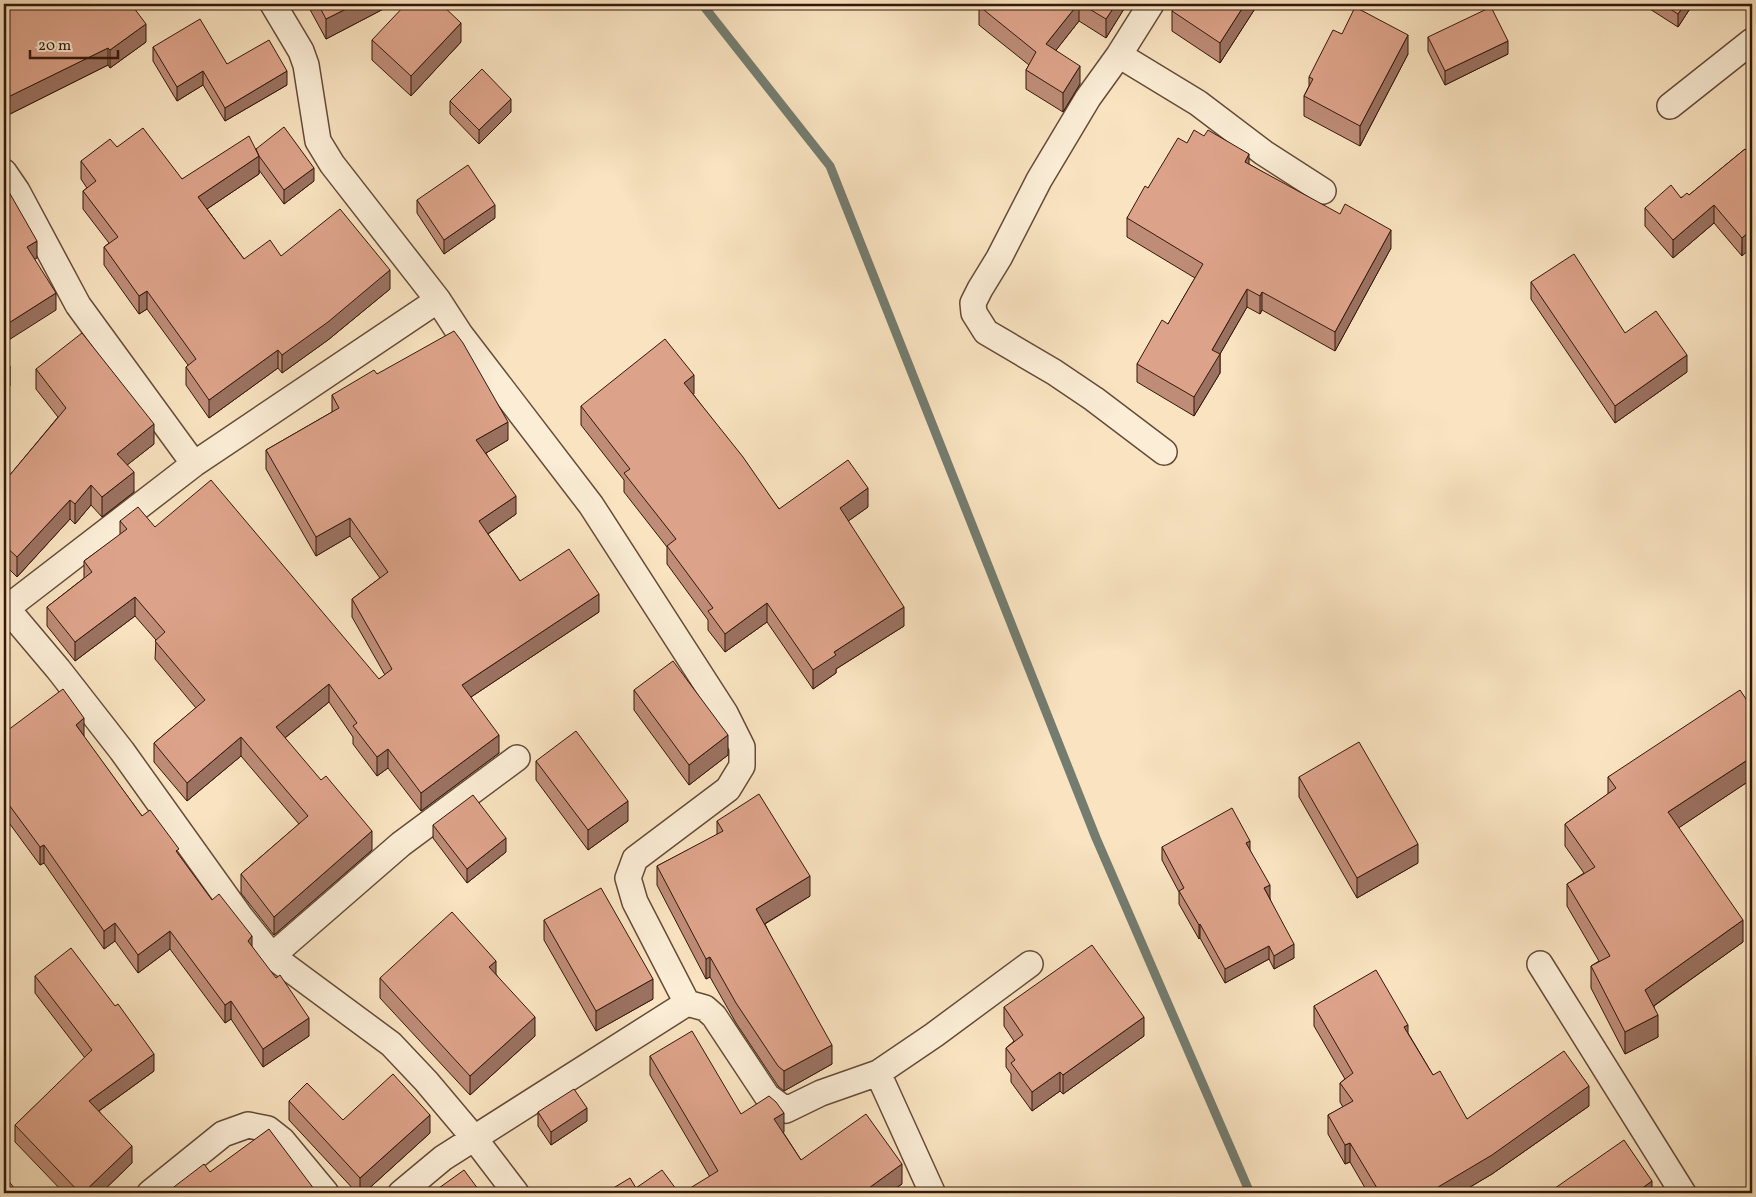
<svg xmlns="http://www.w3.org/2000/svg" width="1756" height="1197" font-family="Vollkorn,serif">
<rect width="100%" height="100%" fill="#f9e3c0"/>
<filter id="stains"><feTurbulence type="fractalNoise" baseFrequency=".004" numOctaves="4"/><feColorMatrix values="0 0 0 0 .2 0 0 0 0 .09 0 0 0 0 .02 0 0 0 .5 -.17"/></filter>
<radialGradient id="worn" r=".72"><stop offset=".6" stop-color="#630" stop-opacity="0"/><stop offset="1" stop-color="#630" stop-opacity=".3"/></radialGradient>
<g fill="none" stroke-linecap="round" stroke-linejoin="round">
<path stroke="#747c6f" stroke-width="9" d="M702 4 830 166 1096 838 1250 1193"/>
<defs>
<path id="street" d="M273 4 301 51 306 65 318 141 332 164 438 300 460 334 591 505 725 713 742 747V766L728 789 635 859 628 878 635 902 687 1003 705 1008 714 1016 767 1096 786 1110 821 1093 878 1073 934 1035 1030 964
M1151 4 1119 55 1088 98 1039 180 999 258 980 289 973 303 974 313 986 332 1054 372 1094 399 1164 452
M1119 55 1198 103 1264 153 1323 191
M1670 106 1752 41
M4 172 17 191 78 305 194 464
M4 605 58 669 122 751 240 916 272 956 391 1044 426 1081 474 1138 516 1193
M7 608 194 464 438 300
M272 956 401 844 517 758
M1540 964 1683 1193
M878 1073 932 1192 930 1193
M150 1193 223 1134 248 1125 268 1129 282 1140 326 1193
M401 1193 443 1158 687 1003"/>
</defs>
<use href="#street" stroke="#664b38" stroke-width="28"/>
<use href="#street" stroke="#fbedd6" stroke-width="25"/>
</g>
<path fill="#be8c77" stroke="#35180a" d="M4 4 146 42 110 68 108 65 6 116 4 112Z
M307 4H393L326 39Z
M981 4H1127L1106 38 1079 21 1056 50 1080 84 1063 112 1026 89V70L1029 65 979 25V6Z
M1258 4 1220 63 1172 31V11Z
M1642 4H1693L1678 27Z
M1428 37 1508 54 1445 85 1428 51Z
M372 40 461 42 411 96 372 60Z
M153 47 227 64 287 85 225 121 203 85 177 101 153 61Z
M1408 54 1360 146 1304 116V96L1309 86V77Z
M450 101 511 112 479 144 450 114Z
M1187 143 1249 164 1391 248 1335 351 1262 310 1260 314 1247 307 1220 354V373L1194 416 1137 382V364L1168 324 1195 278 1127 237V218L1148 188Z
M117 147 182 179 256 149 314 181 284 204 259 170V174L207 209 244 259 281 256 390 289 328 340 282 373 278 368 209 418 186 385V367L188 365 147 309 139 314 104 265V247L109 243 83 209V191L87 188 81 179V161Z
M1745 149 1742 256 1714 223 1673 258 1645 226V208L1689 195Z
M417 200 495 218 444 254 417 213Z
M1531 282 1625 333 1687 372 1615 423 1531 299Z
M36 369 154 444 127 465 134 492 102 517 91 505 75 524 70 519 17 577 4 564V471L9 476 58 417 36 389Z
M377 374 508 440 486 453 516 514 488 534 520 581 599 612 471 697 499 753 421 811 388 768 377 776 353 744V737L329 702 285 738 372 850 274 935 241 893V874L299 824 241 756 187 801 154 762V743L196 708 155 659 156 640 135 616 75 661 47 626V607L84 578V561L120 535V521L155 527 379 679 385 675 352 617V599L380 578 350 536 316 556 266 469V450L332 412V395Z
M693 394 779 509 868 507 848 521 904 626 836 669V673L813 689 767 622 725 652 708 630V620L667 564V547L624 492V480L581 425V406L694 394Z
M634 690 728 755 689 785 634 710Z
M1752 708V779L1678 828 1743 942 1654 1006 1658 1037 1625 1054 1591 988V966L1599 961 1567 906V884L1584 873 1565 846V824L1608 794V777Z
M4 733 84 737 142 816 179 856 212 900 252 947 309 1036 263 1067 231 1019 225 1023 170 949 138 973 115 941 104 949 44 863 40 865 4 816Z
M536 761 628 821 588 850 536 780Z
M1299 777 1418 863 1357 898 1299 797Z
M717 821 810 896 765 924 832 1064 784 1091 778 1086 736 1023 710 977 706 979 657 885V866L717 835Z
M433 825 506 852 467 883 433 838Z
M1162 847 1250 850 1294 958 1274 969 1269 959 1225 983 1200 938 1199 939 1179 904V892L1162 860Z
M544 920 653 999 596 1031 544 940Z
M496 974 535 1036 470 1095 380 998V978Z
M35 976 154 1071 99 1111 132 1163 101 1193H64L15 1142V1125L85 1058 35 993Z
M1314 1006 1408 1033 1433 1075 1467 1119 1589 1106 1492 1174 1460 1193H1368L1350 1162 1345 1164 1328 1134V1115L1343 1107 1340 1102V1083L1345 1079 1314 1026Z
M1004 1007 1144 1036 1063 1094 1060 1091 1032 1111 1011 1082V1074L1006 1067V1048L1014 1041 1004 1026Z
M650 1056 741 1114 784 1132H783L801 1160 902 1184 888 1193H682L710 1177 650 1075Z
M289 1101 343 1120 430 1133 364 1193H357L289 1120Z
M538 1112 587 1121 551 1145 538 1126Z"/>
<path fill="#9b7261" stroke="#35180a" d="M356 4H393L326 39V19Z
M1078 4H1079V21L1046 63V44Z
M1116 4H1127L1106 38V19Z
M1245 4H1258L1220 63V43Z
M1685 4H1693L1678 27V14Z
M461 23V42L411 96V76Z
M146 24V42L110 68V50Z
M1408 35V54L1360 146V126Z
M1508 41V54L1445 85V71Z
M108 48V65L6 116V98Z
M1080 66V84L1063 112V93Z
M203 71V85L177 101V87Z
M287 71V85L225 121V108Z
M511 99V112L479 144V130Z
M1249 154V173L1245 162Z
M259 156V174L198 215V197Z
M314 168V181L284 204V190Z
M495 205V218L444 254V240Z
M1714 205V223L1673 258V240Z
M1752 229V247L1742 256V238Z
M1391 230V248L1335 351V332Z
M37 241V258L27 264V247Z
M390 270V289L328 340 282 373V355Z
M1247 289V307L1220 354V373L1194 416V397L1212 350Z
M147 291V309L139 314V296Z
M1262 292V310L1260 314V296Z
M56 293V310L4 343V326Z
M278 350V368L209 418V400Z
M1687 355V372L1615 423V406Z
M10 366V386L4 392V373Z
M694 375V394L684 402V383Z
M508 422V440L476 459V440Z
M154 424V444L117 473V454Z
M134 472V492L102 517V497Z
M91 485V505L75 524V504Z
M868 488V507L840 527V508Z
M516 496V514L479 540V521Z
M70 500V519L17 577V557Z
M350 518V536L316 556V537Z
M599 594V612L462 703V685Z
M135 597V616L75 661V642Z
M767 603V622L725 652V634Z
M904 607V626L836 669V673L813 689V670L834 652Z
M329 684V702L276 745V727Z
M84 718V736L76 725Z
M499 735V753L421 811V793Z
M728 735V755L689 785V765Z
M241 737V756L187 801V783Z
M388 749V768L377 776V757Z
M1752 757V779L1668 835V812Z
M628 801V821L588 850V830Z
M372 831V850L274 935V917Z
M506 838V852L467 883V869Z
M1250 841V854L1246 843Z
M1418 844V863L1357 898V878Z
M44 845V863L40 865V847Z
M810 876V896L756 929V909Z
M1270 885V899L1264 888Z
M1743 920V942L1645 1012V990Z
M115 923V941L104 949V931Z
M1200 924V938L1199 939V925Z
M170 931V949L138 973V955Z
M252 936V955L248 941Z
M1294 944V958L1274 969V956Z
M1269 946V959L1225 983V969Z
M710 957V977L706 979V959Z
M496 961V980L489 967Z
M653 979V999L596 1031V1011Z
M231 1001V1019L225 1023V1005Z
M1658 1015V1037L1625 1054V1032Z
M535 1017V1036L470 1095V1076Z
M1144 1017V1036L1063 1094V1075Z
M309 1018V1036L263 1067V1049Z
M1408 1025V1044L1404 1027Z
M832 1045V1064L784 1091V1071Z
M154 1054V1071L89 1118V1101Z
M1060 1072V1091L1032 1111V1092Z
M1589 1086V1106L1492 1174 1460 1193H1428Z
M587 1108V1121L551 1145V1132Z
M784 1113V1132L774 1138V1119Z
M430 1115V1133L364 1193H360V1178Z
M1350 1143V1162L1345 1164V1145Z
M132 1146V1163L101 1193H83Z
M902 1164V1184L888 1193H862Z
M1652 1181V1193H1641V1189Z"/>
<path fill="#dda38a" stroke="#35180a" d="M4 4H131L146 24 110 50 108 48 6 98 4 94Z
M318 4H356L326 19Z
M406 4H441L461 23 411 76 372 40Z
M981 4H1078L1046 44 1080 66 1063 93 1026 70 1036 52 979 6Z
M1081 4H1116L1106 19Z
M1176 4H1245L1220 43 1172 11Z
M1662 4H1685L1678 14Z
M1355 7 1408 35 1360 126 1304 96 1313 79 1309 77 1333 30 1342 34Z
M1491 7 1508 41 1445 71 1428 37Z
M200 19 227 64 269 40 287 71 225 108 203 71 177 87 153 47Z
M482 69 511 99 479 130 450 101Z
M284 127 314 168 284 190 259 156 256 149Z
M143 128 182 179 249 136 259 156 198 197 244 259 270 240 281 256 340 209 390 270 328 322 282 355 278 350 209 400 186 367 196 359 147 291 139 296 104 247 118 237 83 191 96 181 81 161 110 139 117 147Z
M1194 130 1204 136 1208 130 1249 154 1245 162 1340 214 1345 204 1391 230 1335 332 1262 292 1260 296 1247 289 1212 350 1220 354 1194 397 1137 364 1162 320 1168 324 1203 264 1127 218 1145 186 1148 188 1178 138 1187 143Z
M1745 149 1752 157V229L1742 238 1714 205 1673 240 1645 208 1671 185 1681 198 1687 193 1689 195Z
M468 165 495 205 444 240 417 200Z
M9 192 37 241 27 247 56 293 4 326V195Z
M1574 254 1625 333 1656 311 1687 355 1615 406 1531 282Z
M454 331 463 343 508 422 476 440 516 496 479 521 520 581 569 549 599 594 462 685 499 735 421 793 388 749 377 757 353 726 357 723 329 684 276 727 321 780 326 776 372 831 274 917 241 874 308 816 241 737 187 783 154 743 205 700 155 641 165 632 135 597 75 642 47 607 92 572 84 561 127 529 120 521 138 507 155 527 211 480 379 679 392 669 352 599 388 572 350 518 316 537 266 450 339 408 332 395 374 370 377 374Z
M82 333 154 424 117 454 134 472 102 497 91 485 75 504 70 500 17 557 4 545V471L9 476 66 408 36 369Z
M665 339 694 375 684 383 743 457 779 509 848 460 868 488 840 508 904 607 834 652 836 655 813 670 767 603 725 634 708 611 713 608 667 546 676 539 624 473 630 469 581 406Z
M4 360 10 366 4 373Z
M673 661 728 735 689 765 634 690Z
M63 689 84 718 76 725 142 816 150 810 179 849 176 851 212 900 219 894 252 936 248 941 276 978 280 975 309 1018 263 1049 231 1001 225 1005 170 931 138 955 115 923 104 931 44 845 40 847 4 798V733Z
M1740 690 1752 708V757L1668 812 1743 920 1645 990 1658 1015 1625 1032 1591 966 1610 956 1567 884 1595 867 1565 824 1616 788 1608 777Z
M576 731 628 801 588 830 536 761Z
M1359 742 1418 844 1357 878 1299 777Z
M759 794 810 876 756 909 832 1045 784 1071 778 1066 736 1003 710 957 706 959 657 866 723 831 717 821Z
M473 795 506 838 467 869 433 825Z
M1232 808 1250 841 1246 843 1270 885 1264 888 1294 944 1274 956 1269 946 1225 969 1200 924 1199 925 1179 891 1184 888 1162 847Z
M601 888 653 979 596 1011 544 920Z
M452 912 496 961 489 967 535 1017 470 1076 380 978Z
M1092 945 1144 1017 1063 1075 1060 1072 1032 1092 1011 1063 1015 1060 1006 1048 1023 1035 1004 1007Z
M71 948 115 1006 118 1004 154 1054 89 1101 132 1146 83 1193H80L15 1125 92 1050 35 976Z
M1376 970 1408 1025 1404 1027 1433 1075 1440 1071 1467 1119 1564 1051 1589 1086 1492 1155 1428 1193H1380L1350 1143 1345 1145 1328 1115 1353 1101 1340 1083 1353 1073 1314 1006Z
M692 1031 741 1114 769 1096 776 1102 784 1113 774 1119 801 1160 866 1114 902 1164 862 1193H682L718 1171 650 1056Z
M393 1074 430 1115 360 1178 289 1101 307 1083 343 1120Z
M574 1089 587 1108 551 1132 538 1112Z
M269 1129 317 1193H166L204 1164 210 1172Z
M1624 1140 1652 1181 1641 1189 1645 1193H1548Z
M464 1170 481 1193H432Z
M662 1170 679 1193H605L630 1178 636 1188Z
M4 1175 18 1193H4Z"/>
<rect width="1756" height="1197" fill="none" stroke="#f9e3c0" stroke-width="20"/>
<rect x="5" y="5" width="1746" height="1187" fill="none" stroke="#35180a" stroke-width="2.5"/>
<rect x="10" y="10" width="1736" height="1177" fill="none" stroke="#35180a"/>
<path d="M30 50v8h88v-8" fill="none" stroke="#35180a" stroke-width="2.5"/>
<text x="38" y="50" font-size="15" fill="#35180a" stroke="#fbedd6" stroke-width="4" paint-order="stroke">20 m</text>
<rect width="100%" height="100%" filter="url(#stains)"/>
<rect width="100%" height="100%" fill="url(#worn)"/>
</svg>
